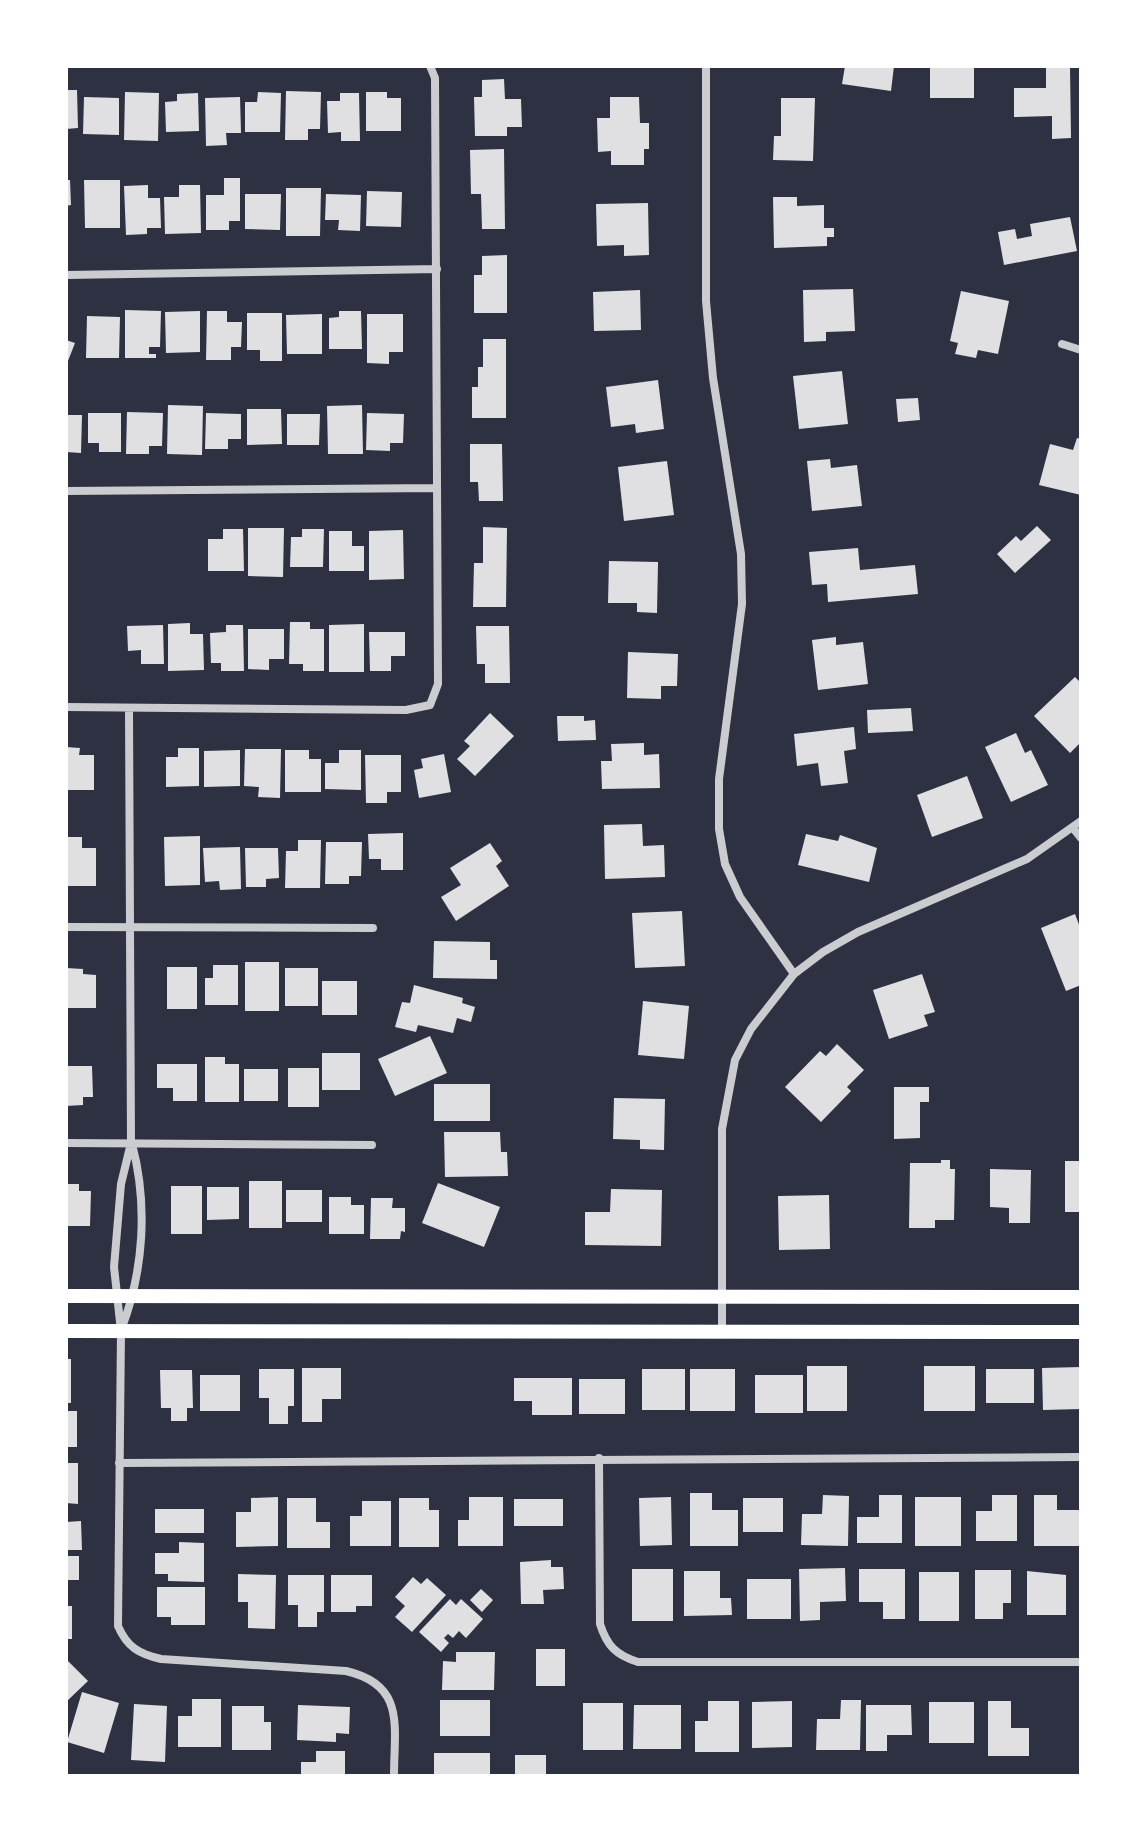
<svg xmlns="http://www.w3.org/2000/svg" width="1147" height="1842" font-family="Lato,sans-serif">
<rect width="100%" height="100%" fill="#2d3142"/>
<path fill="#e0e0e3" d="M845 66H894L891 91 842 84Z
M930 66H974V98H930Z
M1046 66H1070L1071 138 1052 139V116L1014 117V88H1046Z
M504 79 505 99H521L522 127H507V136H475L474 97H482V80Z
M66 90H77L78 128 66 129Z
M286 91 321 92 320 129H308V140H285Z
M125 92 159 93 158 141 124 140Z
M258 92 281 93 280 132H245V102H257Z
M366 92H387V98H401V131H366Z
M198 93 199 131 166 132 165 102 177 101V94Z
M340 93H359L360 141H341V132L328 133 327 101H340Z
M84 97 119 98V135L83 134Z
M240 97 241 133H226L227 145 206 146 205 98Z
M610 97H639L640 123H649V149H644V165H611V151L598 152 597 118H610Z
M781 98H815L813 161 773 160 774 136H781Z
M504 149 505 229H482L481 194H471L470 150Z
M224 178H240V221H229V230H206V195H224Z
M66 180H70L71 205 66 206Z
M84 180H120V228H85Z
M148 185V198H160L161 228H147V234L126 235 124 186Z
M179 185H200L201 233 165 234 164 197H179Z
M286 188H321L320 236H286Z
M367 191 402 192 401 227 366 226Z
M245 194H281L280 230 245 229Z
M326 194 361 195 360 231 338 230 339 220H325Z
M773 197H797V206L824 205V228H834V237H827V246L774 248Z
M648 203 649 255 624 256V245L597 246 596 204Z
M1070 217 1077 251 1004 265 998 232 1015 229 1017 239 1032 236 1030 224Z
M507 255V313H474V275H482V256Z
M853 289 855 331 826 332V341L804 342 803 290Z
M640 290 641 330 594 331 593 292Z
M961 291 1009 301 998 354 978 350 976 358 955 354 958 343 950 341Z
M125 310 161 311 160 347H149V354H156V358H125Z
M200 311V352L166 353 165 312Z
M207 311H227V322H242L241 347H231V360H206Z
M339 311H361L362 349H329V318L339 317Z
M247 313H282V361H260V350H247Z
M322 314V354H287L286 315Z
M367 314H403V352H389V364L367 363Z
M87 316 120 317 119 358H86Z
M483 339H506V418H472V387H478V367H483Z
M66 340 75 343 66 366Z
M842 371 848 424 799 429 793 376Z
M658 380 664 429 636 433 635 424 611 427 606 387Z
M918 398 920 420 898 422 896 399Z
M168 405 203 406 202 455 167 454Z
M362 405 363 454H328L327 406Z
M247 409H281L282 444 247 445Z
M127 412 163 413 162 446H149V454H126Z
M88 413H121V452H99V443H88Z
M206 413 241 414V439H228V449H205Z
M367 413 404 414 403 443H390V451L366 450Z
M287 414H320L319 445H287Z
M66 415H82L81 453 66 452Z
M1077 438 1081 439V495L1039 485 1050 444 1073 450Z
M470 444H502L503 501H479L478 482H470Z
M830 459 831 468 857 465 862 506 812 511 807 461Z
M667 461 674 515 624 521 618 467Z
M1037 526 1051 540 1015 573 997 554 1016 536 1021 541Z
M483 527 507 528 506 607H473L474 563H483Z
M248 528H284L283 577 248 576Z
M223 529H243L244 571H208V539H223Z
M302 529H324L323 567H290L291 537H302Z
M403 530 404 579 369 580V531Z
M329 531H352V546H364V571H329Z
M858 548 860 570 915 565 918 594 828 602 827 584 812 585 809 552Z
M609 561 658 562 657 613 637 612V603H608Z
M290 622H310V629H324V671H303V664H289Z
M190 623V634H203L204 670 168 671V624Z
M364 624V672H329V625Z
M163 625 164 664H141V650L128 651 127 626Z
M226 625H243L244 671H221V663H211L210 633 226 632Z
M476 626H509L510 683H485V664H477Z
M248 629H284V659H269V670L248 669Z
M369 632H405V656H391V671H370Z
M836 637V645L863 642 868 684 818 690 812 640Z
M628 652 678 654 677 686H661V699L627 698Z
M1075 677 1081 683V742L1070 753 1034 716Z
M911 708 913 731 868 733 867 710Z
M490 713 514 736 475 776 457 759 470 746 464 741Z
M557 716H584V721L595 720 596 740 558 741Z
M854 727 856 749 844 751 848 783 821 786 818 763 797 766 794 734Z
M1016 733 1025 753 1031 750 1048 785 1011 802 985 747Z
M644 743V755L659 754 660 788 602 789 601 761H612L611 744Z
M66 747 80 748 79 755H94V790H66Z
M178 748H199V786L166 787V757H178Z
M245 749H281L280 798 258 797 259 787 244 786Z
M240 750V786L204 787V751Z
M285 750H309V759H321V792H285Z
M339 750H361V790L325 789V763H339Z
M444 754 451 792 419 798 414 770 423 768 421 759Z
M365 755H401V792H387V803H366Z
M967 776 983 818 932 837 917 795Z
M642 824 643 846 664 845 665 877 605 879 604 825Z
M403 833V870H381V859H369L368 834Z
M806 834 838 841 840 835 877 848 869 882 798 865Z
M200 836V885L165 886 164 837Z
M66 837H82V848H96V886H66Z
M298 840H321L320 888H285L286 851H298Z
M326 842H362L361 876H349V884H325Z
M490 843 502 861 496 866 509 886 456 921 441 897 461 885 450 868Z
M240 847 241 889 220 890 219 881 205 882 203 848Z
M245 848H278L279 878 266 879V887H246Z
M682 911 685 966 635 968 632 913Z
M1075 914 1081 930V985L1066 991 1041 928Z
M434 941 490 942V960H497V979L433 978Z
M245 962H279V1011H245Z
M213 965H238V1005H205V978H213Z
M167 967H197V1009H167Z
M66 968 83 969V974L96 975V1008H66Z
M285 968H318V1006H285Z
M922 974 935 1012 924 1015 928 1026 889 1039 873 990Z
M322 981H357V1015H322Z
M414 985 463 998 462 1003 475 1007 471 1022 457 1018 453 1033 418 1025 416 1032 395 1027 402 1002 410 1003Z
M643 1001 689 1006 684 1059 638 1055Z
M430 1036 447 1073 395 1096 378 1059Z
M837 1044 864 1070 847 1087 851 1091 821 1122 785 1087 820 1051 826 1056Z
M322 1053H360V1090H322Z
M205 1057H225V1064H239V1102H205Z
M157 1064H197V1101H173V1088H157Z
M66 1066H92L93 1097H83V1105L66 1106Z
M288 1068H319V1107H288Z
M244 1069H278V1101H244Z
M434 1084H490V1121H434Z
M894 1087H929V1102H920V1138L894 1139Z
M614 1098 665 1099 664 1150 640 1149V1140L613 1139Z
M444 1132H500L501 1152H507L508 1176 445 1177Z
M941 1160H950V1169H955L954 1220H935V1228H909L910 1163H941Z
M1065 1161H1081V1212H1065Z
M990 1169 1031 1170 1030 1223H1009V1208L990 1207Z
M249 1181H282V1228H249Z
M438 1183 500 1207 484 1247 422 1223Z
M66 1184H79V1191H91L90 1226H66Z
M171 1186H202V1234H171Z
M207 1187H239V1219L207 1220Z
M611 1189 662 1190 661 1246 585 1245V1212H610Z
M286 1190H322V1222H286Z
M829 1195 830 1249 779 1250 778 1196Z
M329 1197H351V1205H364V1234H329Z
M371 1198H393L392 1208H405V1232L401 1231 400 1239H370Z
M66 1359H71V1403H66Z
M807 1366H847V1411H807Z
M924 1366H975V1411H924Z
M1081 1367V1409L1043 1410 1042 1368Z
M302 1368H341V1399H322V1422H302Z
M259 1369H294V1406H288V1424H269V1398H259Z
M642 1369H685V1410H642Z
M690 1369H735V1411H690Z
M986 1369H1034V1403H986Z
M160 1370H192L193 1408H187V1421H171V1408H161Z
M200 1375H240V1411H200Z
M755 1375H803V1413H755Z
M514 1378H572V1415H532V1401H514Z
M579 1379H625V1414H579Z
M66 1411H77V1447H66Z
M66 1463H78V1504L66 1503Z
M690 1493H712V1510H738V1546H690Z
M823 1495 849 1496 848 1546 801 1545 802 1514H822Z
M879 1495H902V1543H857V1517H879Z
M992 1495H1017V1541H976V1511H992Z
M1034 1495H1057V1510H1081V1546H1034Z
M278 1497V1546L236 1547V1512H251V1498Z
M469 1497H503V1546H458V1520H469Z
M671 1497 672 1545 640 1546 639 1498Z
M915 1497H961V1546H915Z
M287 1498H316V1522H330V1548H287Z
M399 1498H429V1510H439V1547H399Z
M743 1498H783V1532H743Z
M514 1499H563V1526H514Z
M362 1501H391V1546H350V1516H362Z
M155 1509H204V1533H155Z
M81 1521 82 1550H66V1522Z
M179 1542 204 1543V1582L168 1581V1574H155V1553H179Z
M66 1556H79V1580H66Z
M551 1560V1567H563L564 1589 543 1590 544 1604H521L520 1562Z
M845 1568 846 1601 820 1602V1620L800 1621 799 1569Z
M632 1569H673V1621H632Z
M859 1569H905V1619H883V1602H859Z
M975 1570H1011V1603H1003V1619H975Z
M684 1571H720V1598H731L732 1615 684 1616Z
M1027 1571 1066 1575V1615H1027Z
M919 1572H959V1621H919Z
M238 1574 276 1575 275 1629 248 1628V1602H238Z
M288 1575H324V1612H317V1627H298V1605H288Z
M331 1575H372V1606H356V1612H331Z
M413 1577 421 1584 427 1578 446 1595 412 1632 395 1617 405 1606 395 1597Z
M747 1579H791V1619H747Z
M157 1587H205V1625H171V1617H157Z
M481 1589 493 1600 482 1612 470 1600Z
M450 1599 456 1605 461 1599 483 1619 466 1638 459 1631 453 1638 448 1634 444 1638 449 1643 441 1652 419 1632Z
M66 1606H72V1639H66Z
M536 1649H565V1686H536Z
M456 1652H495L494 1690H442L443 1661 456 1662Z
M66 1659 88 1681 66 1702Z
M82 1692 119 1703 104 1753 67 1742Z
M192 1699H221V1747H178V1716H192Z
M440 1700H490V1736H440Z
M841 1700H861L860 1750H816L817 1719H840Z
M708 1701H739V1752H695V1721H708Z
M792 1701V1747L752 1748V1702Z
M988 1701H1011V1728H1029V1756H988Z
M929 1702H974V1743H929Z
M583 1703H623V1750H583Z
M134 1704 167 1706 165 1762 131 1760Z
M298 1705 350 1707 349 1734 336 1733V1742L297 1740Z
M634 1705H681V1749H633Z
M866 1705H911L912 1735H887V1751H866Z
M232 1706H264V1722H271V1750H232Z
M316 1751H345V1776H301V1762H316Z
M434 1753H490V1776H434Z
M515 1755H546V1776H515Z"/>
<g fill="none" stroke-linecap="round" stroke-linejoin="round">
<path stroke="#caccd0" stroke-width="8" d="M706 66V301L713 378 741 554 742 604 719 779V829L725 864 740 897 794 974
M66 275 437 269
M1062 344 1081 350
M66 491 437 488
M66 707 406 710 430 705 438 684 435 78 430 66
M129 709 131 1143 121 1184 114 1267 121 1331 118 1626C127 1647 139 1654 161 1659L346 1671C406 1685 394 1726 394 1776
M1073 828 1081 838
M66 927 373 928
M66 1143 372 1145
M121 1330C144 1271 148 1204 132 1144
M722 1330V1129L735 1060 751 1029 794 974 823 952 858 932 1027 859 1081 821
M599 1458 600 1624C607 1646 616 1655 638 1662H1081
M119 1463 1081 1457"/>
<path stroke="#fff" stroke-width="14" d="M66 1296 1081 1297
M66 1331 1081 1332"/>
</g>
<rect width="1147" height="1842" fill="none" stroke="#ffffff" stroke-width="136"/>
</svg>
